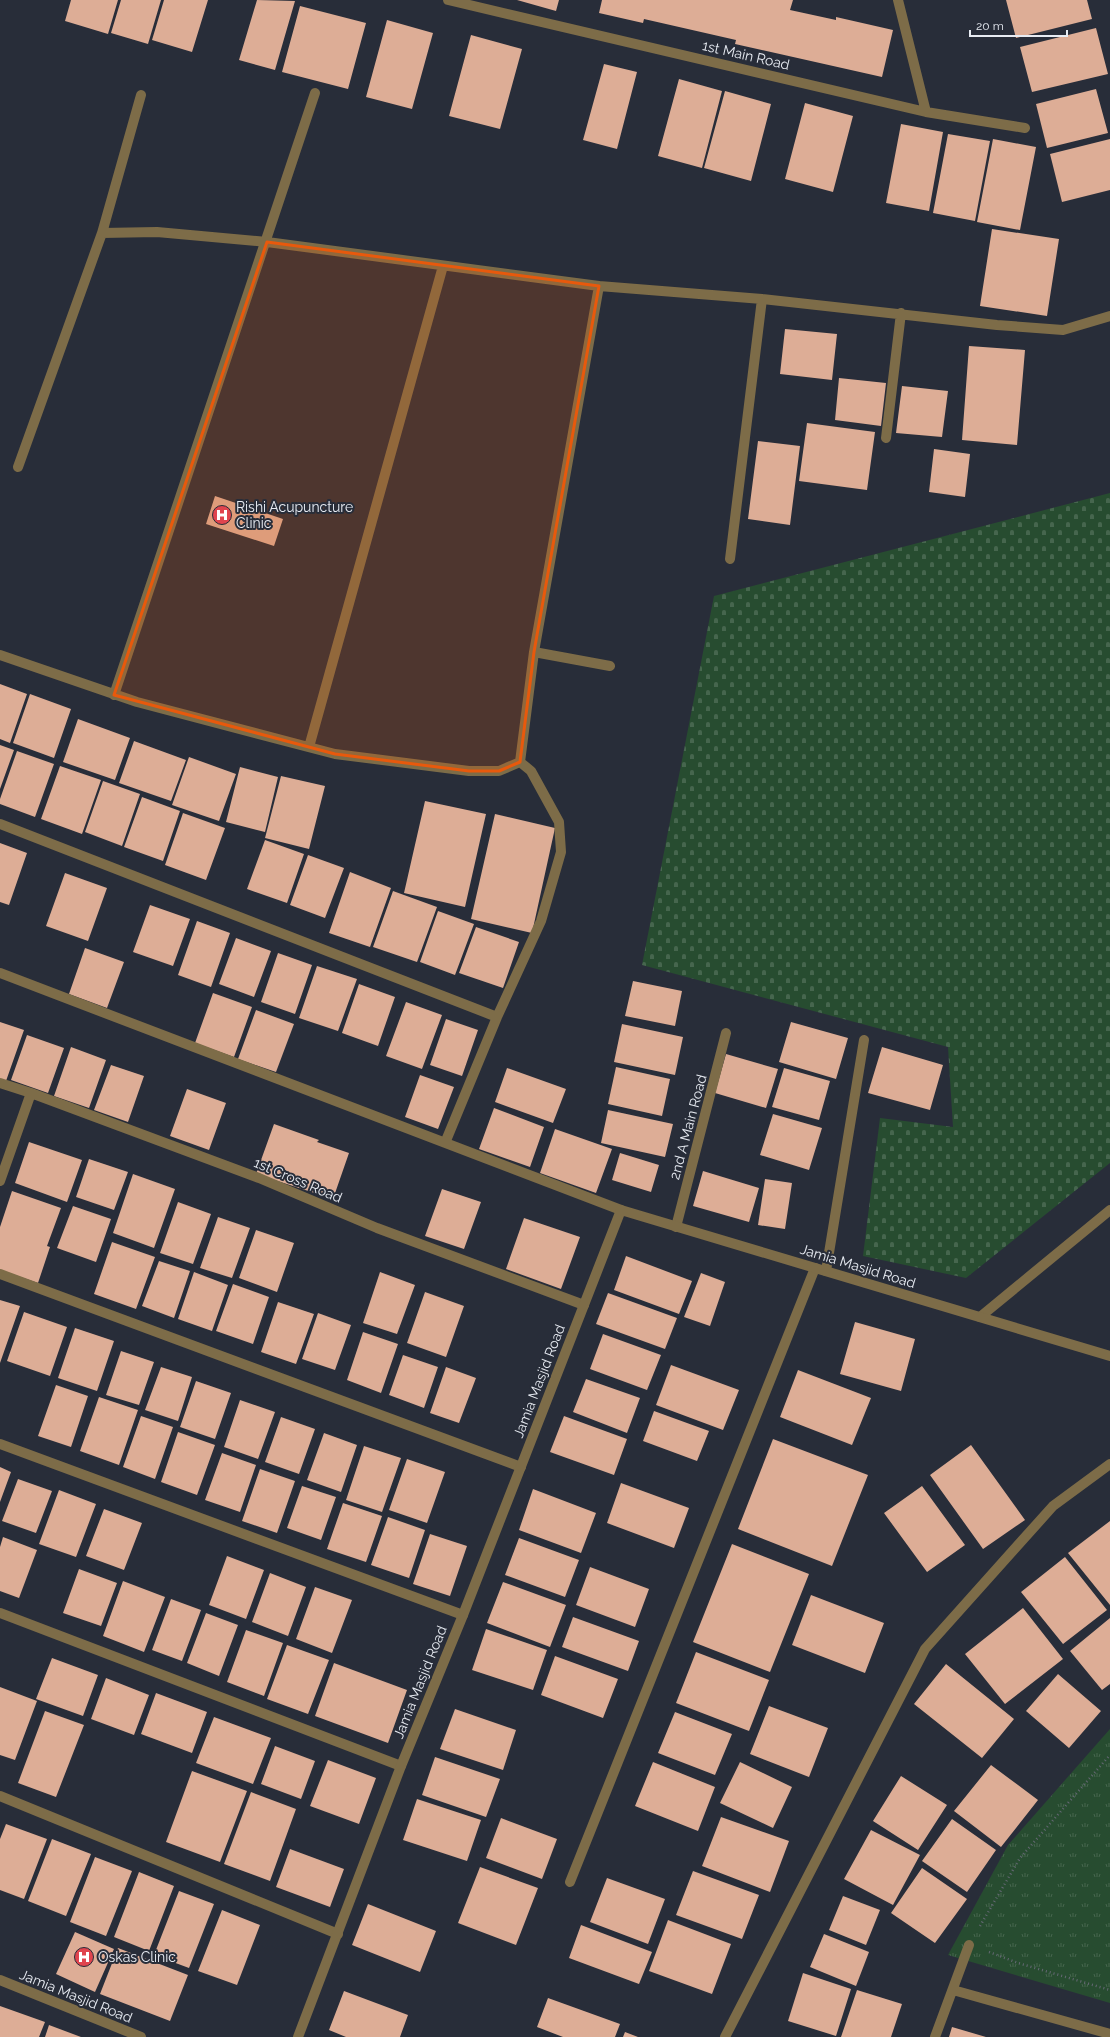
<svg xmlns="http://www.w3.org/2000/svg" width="1110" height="2037" font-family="Raleway,sans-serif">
<defs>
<pattern id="cemetery-stones" width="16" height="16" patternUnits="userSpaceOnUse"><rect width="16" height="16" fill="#274c30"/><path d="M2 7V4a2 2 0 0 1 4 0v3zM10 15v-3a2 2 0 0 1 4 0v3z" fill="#46664e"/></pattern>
<pattern id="park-tufts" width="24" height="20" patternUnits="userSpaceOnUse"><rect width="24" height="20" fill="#274c30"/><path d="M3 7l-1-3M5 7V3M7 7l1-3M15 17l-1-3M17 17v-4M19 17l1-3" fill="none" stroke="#46664e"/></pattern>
</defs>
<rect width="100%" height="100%" fill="#282d39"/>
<path fill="url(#cemetery-stones)" d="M1110 493V1163L966 1278 863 1256 880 1118 953 1127 948 1047 642 965 714 596Z"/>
<path fill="url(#park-tufts)" d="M1110 1729V2003L948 1955 1008 1845Z"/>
<path fill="#ddad96" d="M71 0H118L108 34 65 21Z
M121 0H161L148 44 111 33Z
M164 0H208L192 52 152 40Z
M257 0 295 1 275 70 239 60Z
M517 0H559L556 11Z
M602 0H793L790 10 836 20V17L893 30 882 77 735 44 736 40 644 19 643 23 599 13Z
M1006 0H1087L1092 19 1016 38Z
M300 6 366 23 348 89 282 72Z
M387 20 433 33 412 109 366 97Z
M1096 28 1108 74 1032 92 1020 47Z
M471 35 522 49 500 129 449 116Z
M604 64 637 72 617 149 583 140Z
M679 79 722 91 702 168 658 156Z
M1096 89 1108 133 1047 148 1036 104Z
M725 91 771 104 751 181 704 168Z
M805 103 853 116 833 192 785 179Z
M901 124 943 132 929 211 886 203Z
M948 134 990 141 975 221 933 213Z
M993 139 1036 147 1020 230 977 222Z
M1110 139V190L1062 202 1050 154Z
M992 229 1059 239 1047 316 980 306Z
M785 329 837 334 832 380 780 374Z
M969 346 1025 350 1017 445 962 440Z
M839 378 886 383 881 426 835 420Z
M902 386 948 391 942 437 896 433Z
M807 423 875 432 867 490 799 481Z
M758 441 800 446 790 525 748 519Z
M934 449 970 454 965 497 929 492Z
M215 496 283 519 274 546 206 524Z
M0 684 27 694 10 743 0 739Z
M30 694 71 709 54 758 13 743Z
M78 719 130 738 115 780 63 762Z
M134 741 186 760 171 801 119 783Z
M0 745 14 750 0 789Z
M17 751 54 764 35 817 0 804V799Z
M189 757 236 774 219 821 172 805Z
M60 766 101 780 82 834 41 819Z
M240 767 278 777 265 832 226 822Z
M281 776 325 786 309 849 265 838Z
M103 781 140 794 122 846 85 832Z
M142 797 180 811 163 861 124 847Z
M425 801 486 814 465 907 404 893Z
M183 813 225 828 206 880 165 865Z
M495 814 555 828 532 933 471 919Z
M265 840 304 854 287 903 247 889Z
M0 843 27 853 9 905 0 902Z
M308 855 344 868 325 918 290 905Z
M350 872 391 888 370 947 329 933Z
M65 873 107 888 88 941 46 926Z
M393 891 437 907 417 962 373 947Z
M150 905 190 919 173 966 133 952Z
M438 911 474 924 455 975 420 962Z
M197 921 230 933 211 987 178 975Z
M476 927 519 942 503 988 459 973Z
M236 938 271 951 254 997 219 984Z
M85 948 124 962 107 1008 69 994Z
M278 953 312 965 295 1014 261 1002Z
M317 966 357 979 338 1031 299 1018Z
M633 981 682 991 675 1026 625 1016Z
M359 984 395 997 378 1046 342 1033Z
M213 993 252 1007 234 1057 195 1043Z
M406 1002 442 1015 422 1069 386 1056Z
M256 1010 294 1024 276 1072 238 1059Z
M446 1019 478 1030 462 1076 430 1065Z
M0 1022 24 1030 6 1081 0 1079Z
M791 1022 848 1038 836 1079 779 1062Z
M622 1024 683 1037 675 1075 614 1062Z
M27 1035 64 1048 48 1093 11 1080Z
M71 1047 106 1060 89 1108 54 1096Z
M882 1047 943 1065 930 1110 868 1093Z
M726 1054 778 1069 766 1108 715 1093Z
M111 1065 144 1076 128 1122 94 1110Z
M616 1067 670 1079 662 1116 608 1104Z
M507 1068 566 1089 553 1123 495 1102Z
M784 1068 830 1081 819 1120 772 1107Z
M420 1075 454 1087 438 1129 405 1117Z
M187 1089 226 1103 209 1150 170 1136Z
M494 1108 544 1127 530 1167 479 1149Z
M608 1110 673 1124 665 1157 601 1143Z
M773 1114 822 1128 809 1170 760 1155Z
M274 1124 319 1140 317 1142 349 1153 333 1199 256 1174Z
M555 1129 612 1149 596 1193 540 1173Z
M29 1142 82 1160 67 1202 15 1183Z
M620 1153 659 1165 651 1192 612 1180Z
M89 1159 128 1172 114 1210 76 1197Z
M703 1171 759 1188 749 1222 693 1206Z
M133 1174 175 1189 154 1248 113 1233Z
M765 1179 792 1183 785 1229 758 1225Z
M442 1189 481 1202 464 1249 425 1236Z
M12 1191 61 1208 47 1246 50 1247 38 1283 0 1270V1227Z
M178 1202 211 1214 193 1264 160 1253Z
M73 1206 111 1219 96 1262 57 1248Z
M218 1217 250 1228 232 1278 200 1268Z
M524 1218 580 1237 561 1289 506 1269Z
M256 1230 294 1243 277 1292 239 1278Z
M112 1242 155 1257 136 1309 94 1294Z
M626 1256 692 1281 679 1314 614 1290Z
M159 1261 190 1271 174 1318 142 1306Z
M194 1272 228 1285 212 1331 178 1319Z
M380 1272 415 1285 397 1334 363 1323Z
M701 1273 725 1282 710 1326 684 1317Z
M233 1284 269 1297 253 1344 216 1331Z
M425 1292 464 1306 446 1357 407 1343Z
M608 1293 677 1318 665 1349 596 1324Z
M0 1300 20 1306 0 1363Z
M278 1302 314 1314 296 1364 261 1352Z
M24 1312 67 1327 50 1376 7 1361Z
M318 1313 351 1325 335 1370 302 1359Z
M855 1322 915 1339 901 1391 840 1374Z
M75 1328 114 1341 97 1391 58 1378Z
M363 1332 398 1344 381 1393 347 1380Z
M603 1334 661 1355 647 1390 590 1369Z
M121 1351 154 1362 139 1405 106 1395Z
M403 1355 438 1367 424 1408 389 1395Z
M671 1365 739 1390 723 1430 656 1405Z
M161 1367 192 1377 178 1421 145 1410Z
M446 1367 476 1378 459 1423 430 1413Z
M798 1370 871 1398 852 1445 780 1417Z
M586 1379 640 1398 627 1433 573 1412Z
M196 1381 231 1393 215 1439 180 1427Z
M56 1385 88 1396 71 1447 38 1436Z
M99 1397 138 1410 119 1465 80 1451Z
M240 1400 275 1412 258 1459 224 1447Z
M654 1411 709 1431 697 1461 643 1441Z
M141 1416 173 1427 155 1479 123 1467Z
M564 1416 627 1439 614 1475 550 1452Z
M281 1417 315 1429 299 1474 265 1462Z
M178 1432 215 1445 197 1495 161 1482Z
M324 1433 357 1445 341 1492 307 1480Z
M773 1439 868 1475 832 1566 738 1529Z
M971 1445 1025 1520 983 1549 930 1475Z
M364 1446 401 1458 382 1512 346 1500Z
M222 1453 256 1465 240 1512 205 1500Z
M407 1459 445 1472 427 1523 389 1510Z
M0 1467 11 1472 0 1502Z
M260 1469 295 1481 277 1533 242 1521Z
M18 1479 52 1491 36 1533 2 1521Z
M621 1483 689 1508 674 1548 607 1523Z
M302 1486 336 1497 321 1540 287 1528Z
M922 1486 965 1545 927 1572 884 1513Z
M533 1489 596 1513 581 1553 519 1530Z
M59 1490 96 1504 76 1557 39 1544Z
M343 1503 382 1516 366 1562 327 1549Z
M104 1509 142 1523 124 1570 86 1556Z
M388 1517 425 1530 409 1578 371 1565Z
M1110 1521V1605L1068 1553Z
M430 1534 467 1546 450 1596 413 1584Z
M3 1537 37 1550 19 1598 0 1591V1547Z
M519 1538 579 1560 565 1597 505 1575Z
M732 1544 809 1574 770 1672 693 1642Z
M227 1556 264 1570 246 1619 209 1605Z
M1065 1557 1107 1610 1063 1644 1021 1592Z
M590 1567 649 1589 635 1627 576 1605Z
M79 1569 117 1583 101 1626 63 1613Z
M270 1573 306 1587 288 1636 252 1622Z
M123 1581 165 1597 144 1652 103 1636Z
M503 1582 566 1605 550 1647 487 1623Z
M315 1587 352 1600 332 1653 296 1639Z
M811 1595 884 1623 865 1673 792 1645Z
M171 1599 201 1610 182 1661 152 1650Z
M1023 1608 1063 1659 1005 1704 965 1654Z
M206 1613 238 1625 219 1676 187 1663Z
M573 1617 639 1641 628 1671 562 1647Z
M1110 1618V1684L1102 1690 1070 1651Z
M486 1629 547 1650 533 1690 472 1670Z
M246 1630 283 1643 264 1696 227 1682Z
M287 1645 329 1660 308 1714 267 1699Z
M696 1652 769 1680 749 1731 676 1703Z
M555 1656 618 1679 603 1718 541 1695Z
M52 1658 98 1675 83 1716 36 1699Z
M334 1663 407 1690 388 1743 315 1716Z
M946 1664 1014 1719 982 1758 914 1704Z
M1058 1674 1101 1711 1069 1748 1026 1711Z
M106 1678 149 1695 134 1735 91 1719Z
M0 1687 37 1701 15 1760 0 1755Z
M156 1693 207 1712 192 1753 141 1734Z
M769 1706 828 1728 809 1777 750 1754Z
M455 1709 516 1730 503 1770 440 1749Z
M45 1711 84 1725 56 1797 18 1783Z
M675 1712 732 1734 715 1775 658 1753Z
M214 1717 271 1738 253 1784 196 1763Z
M275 1746 315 1761 301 1799 261 1784Z
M435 1757 500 1779 486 1817 422 1795Z
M328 1760 376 1778 359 1824 310 1806Z
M653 1762 715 1787 698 1831 635 1806Z
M740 1762 792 1787 773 1828 720 1803Z
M991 1765 1038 1800 1001 1847 954 1811Z
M192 1771 247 1791 220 1862 166 1842Z
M901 1776 947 1805 918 1850 873 1821Z
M251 1792 296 1809 270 1881 224 1864Z
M417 1799 481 1820 467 1861 403 1840Z
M721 1817 789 1841 770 1892 702 1866Z
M501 1818 557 1839 542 1879 486 1858Z
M952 1819 996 1850 967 1892 922 1861Z
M6 1824 47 1839 24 1899 0 1890V1839Z
M871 1830 920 1855 893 1905 844 1879Z
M52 1839 91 1854 66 1916 28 1901Z
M290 1849 344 1869 330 1907 276 1887Z
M95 1857 132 1871 106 1936 70 1922Z
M480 1867 538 1888 516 1945 458 1923Z
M922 1868 967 1899 935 1943 891 1913Z
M693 1871 759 1895 742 1939 676 1915Z
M139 1872 174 1886 149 1951 114 1937Z
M607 1878 665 1899 648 1944 590 1922Z
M179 1891 214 1904 189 1968 154 1955Z
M843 1896 880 1910 866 1945 829 1930Z
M368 1904 436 1931 420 1972 352 1945Z
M222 1910 260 1925 237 1985 198 1971Z
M668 1920 731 1944 712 1994 649 1971Z
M581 1925 652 1952 639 1984 569 1958Z
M75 1932 114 1949 95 1992 56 1974Z
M824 1934 869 1952 856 1986 810 1967Z
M118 1948 188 1975 170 2021 100 1994Z
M803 1973 851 1989 836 2036 788 2021Z
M857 1990 902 2004 891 2037H841Z
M344 1991 408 2015 400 2037H346L329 2030Z
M548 1998 620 2024 615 2037H563L537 2027Z
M0 2006 45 2022 39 2037H0Z
M49 2025 81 2037H45Z
M952 2027 986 2037H949Z
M625 2032 638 2037H623Z"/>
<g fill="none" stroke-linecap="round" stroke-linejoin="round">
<path stroke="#656974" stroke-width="2.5" stroke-dasharray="1 3" stroke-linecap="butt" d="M980 1926 1020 1858 1110 1755
M989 1952 1018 1963 1110 1990"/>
<path stroke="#7d6c48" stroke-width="10" d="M448 0 926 112 898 0
M926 112 1025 128
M102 233 157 232 267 242 599 286 762 299 997 325 1063 330 1110 316
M886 438 901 313
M18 467 102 233 141 95
M730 559 762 299
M534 652 610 666
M0 655 137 702 335 754 469 771H499L520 762 534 652 599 286
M114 695 315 93
M309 747 443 266
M0 824 497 1017
M0 973 621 1210
M0 1083 31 1093 259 1178 377 1228 584 1305
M445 1143 497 1017 541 921 561 852 559 822 531 771 520 762
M0 1181 31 1093
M676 1227 726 1033
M826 1271 864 1040
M0 1274 521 1467
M980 1317 1110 1210
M0 1444 463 1615
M0 1613 401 1766
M0 1796 338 1934
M570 1882 815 1268
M953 1990 1110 2034
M725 2037 925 1649 1053 1506 1110 1464
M935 2037 969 1945"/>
<path stroke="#7d6c48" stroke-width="10" d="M0 1980 141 2037
M298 2037 401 1766 463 1615 621 1210 1110 1356"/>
</g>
<path fill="#e8590c" fill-opacity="0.2" stroke="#e8590c" stroke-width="3" stroke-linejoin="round" d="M267 242 599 286 534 652 520 762 499 771H469L335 754 114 695Z"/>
<defs>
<symbol id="hospital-disc" viewBox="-11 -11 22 22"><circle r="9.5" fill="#e0444e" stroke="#282d39"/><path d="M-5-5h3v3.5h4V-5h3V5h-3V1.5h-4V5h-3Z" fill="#fff"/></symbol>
</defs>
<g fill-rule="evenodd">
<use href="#hospital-disc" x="211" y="504" width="22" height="22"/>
<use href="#hospital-disc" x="73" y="1946" width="22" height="22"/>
</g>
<g text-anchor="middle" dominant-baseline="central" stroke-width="4" stroke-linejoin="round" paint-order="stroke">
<g font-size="14" fill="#e8ecf3" stroke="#282d39">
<text transform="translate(746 55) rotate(13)">1st Main Road</text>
<text transform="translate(688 1127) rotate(-75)">2nd A Main Road</text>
<text transform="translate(298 1180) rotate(23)">1st Cross Road</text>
<text transform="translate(858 1266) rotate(17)">Jamia Masjid Road</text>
<text transform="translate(539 1381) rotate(-69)">Jamia Masjid Road</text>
<text transform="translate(420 1682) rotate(-68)">Jamia Masjid Road</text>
<text transform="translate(76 1996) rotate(22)">Jamia Masjid Road</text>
</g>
<g font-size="14" fill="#e8ecf3" stroke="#282d39" text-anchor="start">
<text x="236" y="507">Rishi Acupuncture<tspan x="236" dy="16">Clinic</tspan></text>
<text x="98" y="1957">Oskas Clinic</text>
</g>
</g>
<path d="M970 30v6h97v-6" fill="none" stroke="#e8ecf3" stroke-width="2"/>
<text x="976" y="30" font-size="12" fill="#e8ecf3" stroke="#282d39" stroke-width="3" paint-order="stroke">20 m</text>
</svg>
